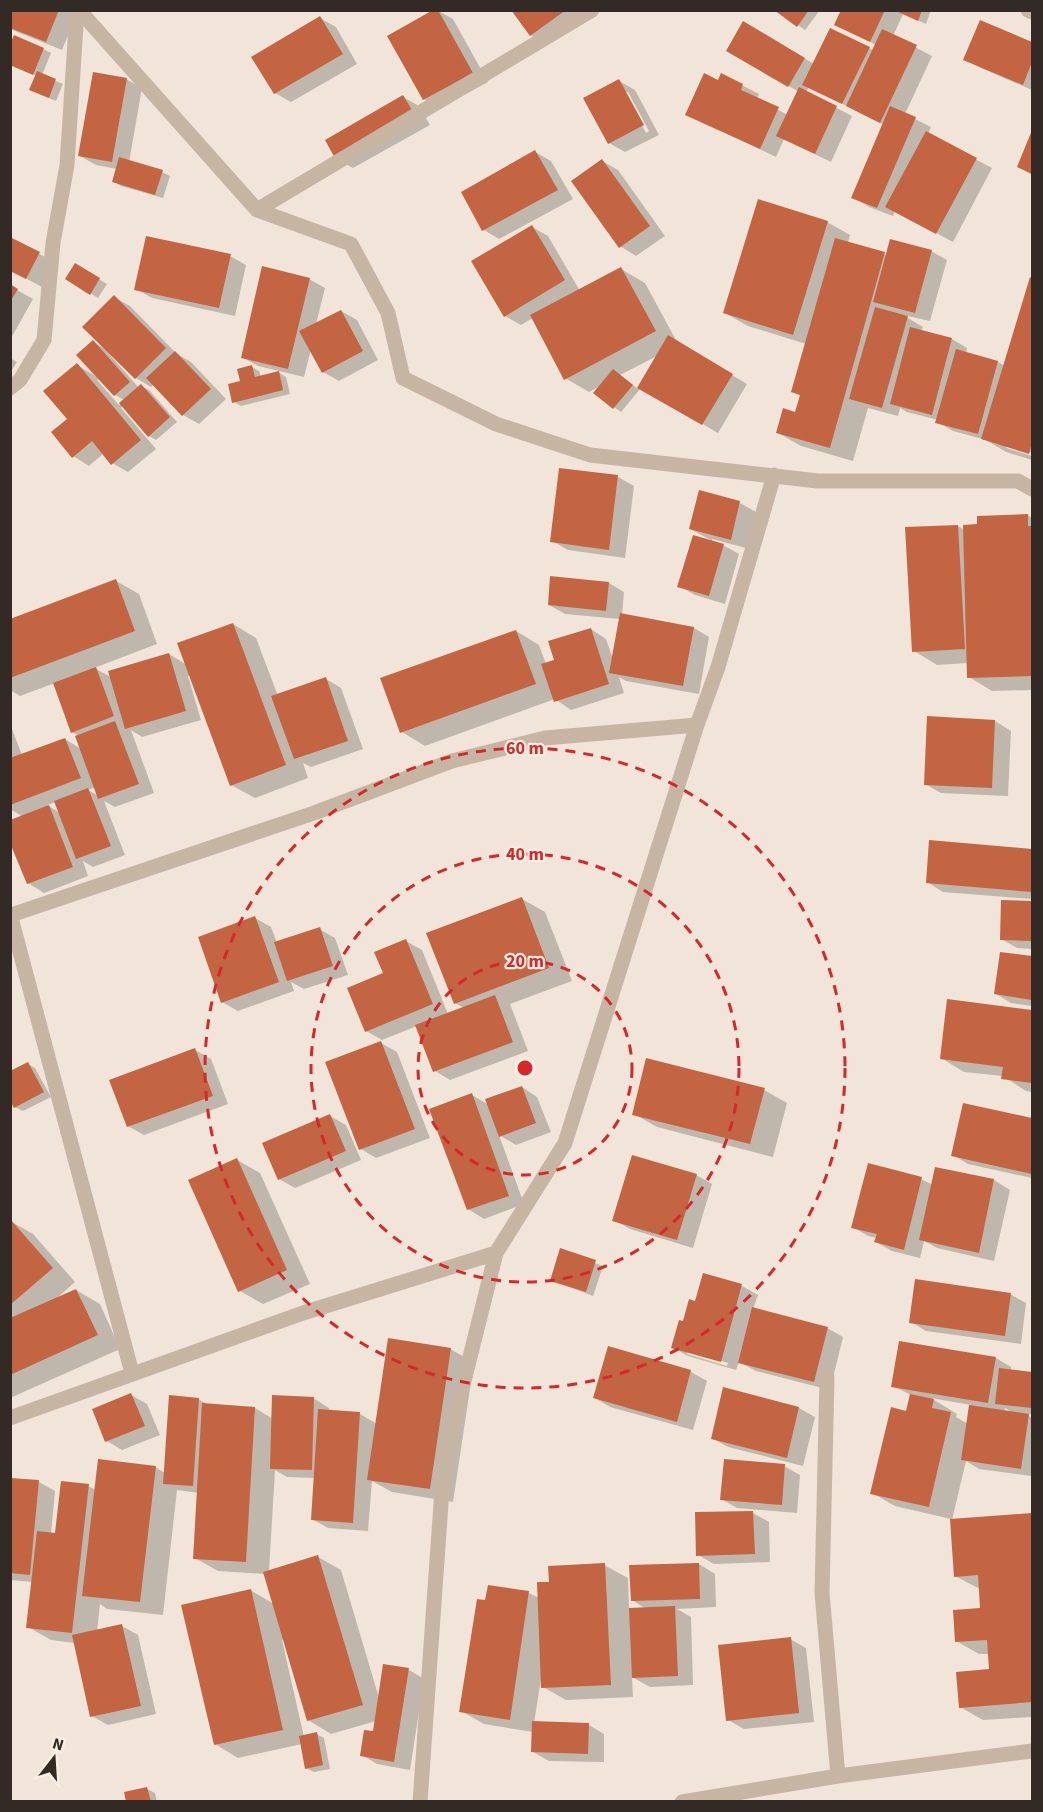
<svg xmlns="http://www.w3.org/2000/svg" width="1043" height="1812" font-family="'Source Sans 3',sans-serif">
<rect width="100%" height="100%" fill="#f0e5d8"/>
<path fill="#0003" fill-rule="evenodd" d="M10 10H67L76 16 62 50 10 29Z
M437 10 453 19 488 82 440 108 424 99Z
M513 10H581L546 44 531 35Z
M776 10H820L805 30Z
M843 10H931L926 24 903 14 893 36 932 56 905 114 931 127 928 134 992 168 953 242 895 211 893 216 869 207 853 197 884 125 809 87 806 92 852 116 831 162 784 139 776 157 686 114 718 82 722 75 759 94 757 99 788 115 799 92 728 51 744 23 814 64 869 48 874 51 876 45 836 24Z
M320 18 336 27 357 64 291 102 275 93Z
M981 22 1032 44V90L981 68 965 59Z
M43 49 51 53 42 75 63 84 56 101 39 94 37 76 10 65Z
M126 79 142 88 129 162 162 172 170 176 163 198 121 186 113 181 117 169 96 165 80 156Z
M619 81 635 90 659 135 625 152 609 143ZM624 92H628L649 131 646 133Z
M403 97 419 106 430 125 353 168 337 159Z
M1032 133V175L1019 167Z
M535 152 551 161 573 199 499 239 484 230Z
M602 161 618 170 665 236 636 256 620 246Z
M827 222 850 235 848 243 887 255 931 251 947 260 930 321 903 315 923 327 921 331 952 339 967 348 966 354 998 362 1005 366 1031 279 1032 280V453L1006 445V448L1032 456V460L1006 452 986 440 953 431 937 422 938 420 907 412 900 408 898 416 868 408 853 461 801 446 778 433 796 414 801 396 792 391 806 344 748 326 725 313Z
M532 227 548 236 580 291 621 269 645 283 677 342 747 384 718 433 641 388 621 412 595 393 602 385 589 392 565 378 533 318 521 325 505 316ZM659 355 638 389 620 375Z
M10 239 55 262 42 287 10 270Z
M230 256 246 265 235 316 152 298 136 289Z
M76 265 107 284 98 298 67 279Z
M309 279 325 288 316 324 341 311 357 320 378 360 339 381 323 372 311 349 304 377 258 366 242 357Z
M10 286 33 299 10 340Z
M114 297 130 306 177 354 191 362 226 399 199 424 183 415 154 384 151 387 136 378Z
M93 342 104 348 139 388 141 386 149 390 177 422 156 440 149 436 123 406 121 408 156 449 128 472 112 463 104 453 89 466 73 456 69 419 77 365 97 377ZM99 378 115 395 124 400 119 405 97 380Z
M10 358 17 362 10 373Z
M252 367 259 371 261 377 278 372 286 377 290 394 241 406 234 402 242 382Z
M618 477 634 486 625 558 568 550 552 541Z
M700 492 740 503 756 512 746 548 712 539V542L723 545 739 554 725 604 695 595 679 586 711 540 690 529Z
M1028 515 1032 518V690L992 691 969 677 968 663 937 665 914 651 958 526 965 530Z
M116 581 139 594 157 644 94 668 111 677 169 654 187 665 233 624 256 638 278 696 326 679 341 688 363 749 311 767 303 763 308 778 255 798 231 785 191 675 188 676 201 720 142 737 131 730 154 793 115 807 104 801 125 855 93 867 83 861 88 876 44 893 28 883 23 817 10 809V724L22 755 65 739 81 749 79 736 72 732 55 683 20 696 10 690V620ZM96 787 99 796 88 790ZM56 802 60 813 47 805Z
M609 583 624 592 622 615 694 628 709 637 699 694 626 681 619 677 624 693 571 710 555 699 425 746 402 732 516 631 539 645 546 664 556 661 591 629 606 639 613 659 620 619 565 614 549 605Z
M995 721 1011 731 1008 796 941 793 925 784Z
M930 842 1032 850V899L943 892 927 882Z
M522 899 545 912 572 981 510 1004 528 1051 450 1080 435 1071 417 1026 382 1040 366 1031 385 974 406 941 422 950 448 1014 464 1008 455 1003Z
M1003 901 1032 903V949L1017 948 1001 939Z
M255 918 271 927 277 943 319 929 335 938 348 975 304 989 291 982 294 991 238 1011 222 1002Z
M1001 954 1032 958V1006L1011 1003 996 994Z
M948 1001 1032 1012V1092L1026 1091 1003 1076 964 1072 941 1058Z
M381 1043 397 1052 430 1138 376 1158 361 1149Z
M195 1050 211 1059 228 1104 144 1135 128 1126Z
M28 1064 35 1068 51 1097 23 1111 15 1107Z
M522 1087 537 1097 551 1132 516 1145 499 1135 524 1204 484 1219 468 1209 472 1095 489 1105Z
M764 1090 787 1103 773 1157 657 1127 634 1114Z
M964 1105 1032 1120V1178L968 1164 953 1155Z
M330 1116 346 1125 361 1160 295 1188 279 1179Z
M237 1160 260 1173 310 1284 263 1304 240 1291Z
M936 1168 994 1180 1010 1190 994 1261 937 1248 924 1241 920 1258 892 1251 876 1242 877 1238 868 1236 853 1227 921 1179 933 1185Z
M696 1175 712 1184 693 1248 630 1229 614 1220Z
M10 1221 33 1234 75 1282 57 1298 76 1290 100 1304 120 1349 10 1398Z
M561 1250 603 1266 593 1296 552 1280Z
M704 1275 742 1286 758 1295 753 1309 827 1328 843 1337 830 1390 756 1371 739 1362 736 1370 688 1356 672 1347 696 1303ZM687 1351 728 1363 727 1366 687 1354Z
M1010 1294 1026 1303 1021 1344 926 1331 911 1322Z
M609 1348 691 1372 707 1381 693 1430 610 1407 595 1398Z
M450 1349 474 1362 453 1502 392 1492 372 1481 368 1531 328 1528 312 1519 315 1478 287 1477 275 1470 269 1571 318 1557 341 1570 379 1698 409 1670 424 1679 410 1770 377 1764 362 1755 374 1733 376 1721 331 1734 308 1720 284 1639 282 1640 304 1737 316 1734 324 1738 330 1769 314 1772 306 1768 302 1744 238 1758 215 1744 250 1590 274 1604 265 1574 218 1571 195 1558 199 1493 177 1490 163 1615 107 1609 100 1604 97 1631 122 1626 138 1635 156 1714 108 1725 92 1716 75 1643 51 1640 28 1627 33 1582 10 1580V1479L39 1482 55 1491 51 1534H57L88 1486 96 1490 155 1467 165 1473 198 1399 209 1405 255 1408 273 1419 313 1398 329 1408V1412L360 1414 377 1424Z
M996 1358 1011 1367V1371L1032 1373V1414H1026L1032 1418V1476L979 1469 966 1461 952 1520 1032 1515V1717L983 1720 960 1707 990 1671 989 1654H979L956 1641 981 1609 980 1589 955 1576 951 1519 895 1506 872 1493 907 1413 911 1395 893 1386ZM931 1398 971 1405 968 1424 956 1417 957 1414ZM1005 1408 1013 1413 1004 1412Z
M724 1389 799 1408 815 1417 803 1466 728 1447 712 1438Z
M131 1395 147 1404 160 1435 122 1450 107 1441Z
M784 1466 800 1475 797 1513 737 1508 721 1499Z
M753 1513 769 1522 770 1562 714 1564 698 1555Z
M699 1564 715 1574 716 1607 677 1609 691 1617 693 1685 650 1687 632 1677 633 1697 566 1700 543 1687 541 1679 534 1723 589 1725 604 1734V1762L549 1761 533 1752V1732L484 1724 461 1711 489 1586 529 1593 539 1598 551 1583 604 1565 628 1578 629 1609H646L632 1600Z
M790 1639 806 1648 814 1722 744 1729 728 1720Z
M147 1789 155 1793 157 1802H128Z"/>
<path fill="#c36443" d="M10 10H59L46 42 10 28Z
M433 10H438L473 73 423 100 387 36Z
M511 10H566L530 36Z
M774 10H809L797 27Z
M841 10H885L870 42 834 25Z
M894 10H922L918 21Z
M320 16 343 54 274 94 251 57Z
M980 20 1032 42V62L1023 85 963 60Z
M743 21 805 58 788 87 726 51Z
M830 28 870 47 842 104 802 85Z
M882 29 917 45 880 123 846 106Z
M14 35 44 48 33 75 10 65V44Z
M37 71 56 79 49 98 29 90Z
M93 72 127 78 112 162 78 156Z
M704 73 718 80 721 73 743 84 741 90 779 107 760 149 685 115Z
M619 79 644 125 608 144 583 98Z
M799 87 837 106 815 154 776 136Z
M403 95 415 115 336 160 325 140Z
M890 106 916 117 877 208 851 198Z
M1032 130V174L1017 167Z
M926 131 977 158 936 234 885 207Z
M535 150 558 190 482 231 461 192Z
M119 157 163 170 155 195 112 182Z
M602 159 650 226 619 248 571 181Z
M758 199 828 221 793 335 723 313Z
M532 225 565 280 504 317 471 261Z
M146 236 231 254 219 308 134 290Z
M10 237 40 252 26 279 10 271Z
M835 238 885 252 830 448 776 433 783 408 795 412 800 395 791 392Z
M890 239 932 250 915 313 873 302Z
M75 263 100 278 90 295 65 279Z
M262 266 310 278 288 369 241 358Z
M621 267 656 331 564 380 530 315Z
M1030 277 1032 278V442L1029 454 981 439Z
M10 284 18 289 10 302Z
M114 295 166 348 135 379 82 327Z
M875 307 908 316 882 408 849 399Z
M341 310 363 351 322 373 299 331Z
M910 327 952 338 932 415 890 404Z
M668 335 733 374 702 425 637 388Z
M93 340 130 382 114 396 76 355Z
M956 349 998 361 978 434 935 423Z
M175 351 211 389 182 416 146 378Z
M77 363 141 440 111 465 92 441 72 458 51 432 67 419 43 391Z
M252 365 255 377 279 371 283 390 232 403 228 384 240 381 237 369Z
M613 369 633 385 613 409 593 393Z
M141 384 170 417 148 437 119 403Z
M559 468 618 475 609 550 550 542Z
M699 490 740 501 731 540 689 529Z
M1028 514V526H1032V676L967 678 963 525 977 524V516Z
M958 525 965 649 912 652 905 527Z
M693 535 724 544 709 596 677 587Z
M550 576 609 582 606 611 548 605Z
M116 579 135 631 10 678V619Z
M620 613 694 627 683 686 609 673Z
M233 623 286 765 230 786 177 643Z
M591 628 609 684 554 702 541 664 554 660 548 641Z
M516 630 536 684 400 733 380 678Z
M169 653 186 711 125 729 108 671Z
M96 667 114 716 71 733 53 683Z
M326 677 348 741 294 759 271 696Z
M927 716 995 720 992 788 924 785Z
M115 721 139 784 98 799 75 736Z
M65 738 81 778 10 805V758Z
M88 788 111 846 76 859 54 801Z
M49 805 73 867 27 884 10 843V820Z
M929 840 1032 849V892L926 883Z
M522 897 549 968 454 1004 426 933Z
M1001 900 1032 901V941L1000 940Z
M255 916 279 982 221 1003 198 937Z
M320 927 333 966 287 981 274 942Z
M406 939 433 1004 365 1032 347 988 383 973 374 952Z
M1000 952 1032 956V1000L994 994Z
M495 995 513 1042 433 1072 415 1025Z
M947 999 1032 1010V1083L1001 1079 1003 1067 940 1059Z
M381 1041 415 1129 359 1150 325 1062Z
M195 1048 213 1096 127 1127 109 1080Z
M646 1058 765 1088 750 1144 632 1115Z
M28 1062 44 1092 14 1108 10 1101V1071Z
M522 1086 536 1123 499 1137 485 1099Z
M472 1093 509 1196 467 1210 429 1109Z
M963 1103 1032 1118V1174L951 1156Z
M330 1114 346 1151 278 1180 262 1143Z
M632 1155 697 1174 677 1240 612 1221Z
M237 1158 287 1270 238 1292 188 1180Z
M868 1163 922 1177 904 1250 874 1242 877 1234 851 1228Z
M935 1167 994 1179 979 1253 919 1240Z
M10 1219 53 1268 10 1305Z
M560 1248 596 1260 586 1292 550 1281Z
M703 1273 742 1284 721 1362 671 1348 679 1320 683 1321 689 1299 695 1301Z
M915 1279 1011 1293 1005 1336 909 1323Z
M76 1289 98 1335 10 1375V1318Z
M752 1307 828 1327 814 1382 738 1363Z
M388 1338 451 1348 430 1489 367 1480Z
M899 1341 996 1357 988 1403 891 1387Z
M608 1346 691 1370 677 1422 593 1398Z
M999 1368 1032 1372V1408L995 1404Z
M723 1387 799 1407 787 1458 711 1439Z
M131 1393 145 1426 105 1442 92 1409Z
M910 1394 934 1399 932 1408 951 1412 929 1507 870 1494 891 1407 906 1411Z
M169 1395 199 1398 193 1486 163 1484Z
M272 1395 314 1397 312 1470 270 1469Z
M202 1403 255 1407 246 1562 193 1559Z
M969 1405 1029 1414 1021 1469 961 1460Z
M318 1409 360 1412 353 1523 311 1520Z
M98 1459 156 1466 140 1602 82 1596Z
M724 1459 785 1464 782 1505 720 1500Z
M10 1478 39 1480 30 1575 10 1573Z
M61 1481 89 1484 72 1633 26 1628 37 1531 55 1533Z
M753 1511 755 1554 696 1556 695 1512Z
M1032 1513V1702L959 1708 956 1672 989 1669 987 1640 955 1642 953 1610 980 1608 978 1575 954 1577 950 1519Z
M318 1555 363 1705 307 1721 263 1572Z
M605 1563 611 1685 541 1688 537 1582H549L548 1566Z
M699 1563 700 1599 631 1601 629 1565Z
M488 1585 529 1591 510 1720 459 1712 477 1599 485 1600Z
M251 1589 283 1730 214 1745 181 1605Z
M675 1606 678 1676 632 1678 629 1608Z
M122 1624 141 1706 90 1717 72 1635Z
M791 1637 799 1713 726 1721 718 1645Z
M383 1664 409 1668 394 1762 360 1756 364 1730 373 1731Z
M532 1721 589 1723 588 1754 531 1752Z
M317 1732 323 1765 305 1769 299 1736Z
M147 1787 151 1802H126L124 1792Z"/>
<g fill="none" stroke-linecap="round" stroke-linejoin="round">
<path stroke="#c7b5a4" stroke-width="15" d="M79 10 257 210 351 244 388 313 403 378 496 424 590 455 818 481H1018L1032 489
M1028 10 1032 12
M257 210 592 10
M10 388 20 380 44 340 53 243 67 165 77 10
M10 914 132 1373
M11 915 314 813 452 761 545 738 697 725
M827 1377 822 1593 838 1776
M10 1418 303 1313 496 1253
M420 1802 444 1461 496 1253 565 1143 697 725 718 667 774 475
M682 1802 838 1776 1032 1751"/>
</g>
<g fill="none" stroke="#d62828" stroke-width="3" stroke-dasharray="10 8">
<circle cx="525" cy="1068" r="107"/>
<circle cx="525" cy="1068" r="214"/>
<circle cx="525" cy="1068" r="320"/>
</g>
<circle cx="525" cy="1068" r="9" fill="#d62828" stroke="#f8efe4" stroke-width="3"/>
<g font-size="18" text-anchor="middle" font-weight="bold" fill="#d62828" stroke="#f8efe4" stroke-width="4.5" stroke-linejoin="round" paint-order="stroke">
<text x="525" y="754">60 m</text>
<text x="525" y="860">40 m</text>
<text x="525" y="967">20 m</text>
</g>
<rect width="1043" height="1812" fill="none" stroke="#332a26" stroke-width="24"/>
<g transform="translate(54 1758) rotate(17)" stroke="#f8efe4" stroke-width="4.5" paint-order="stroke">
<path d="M0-4.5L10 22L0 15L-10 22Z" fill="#332a26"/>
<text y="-9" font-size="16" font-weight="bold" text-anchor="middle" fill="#332a26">N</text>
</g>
</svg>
